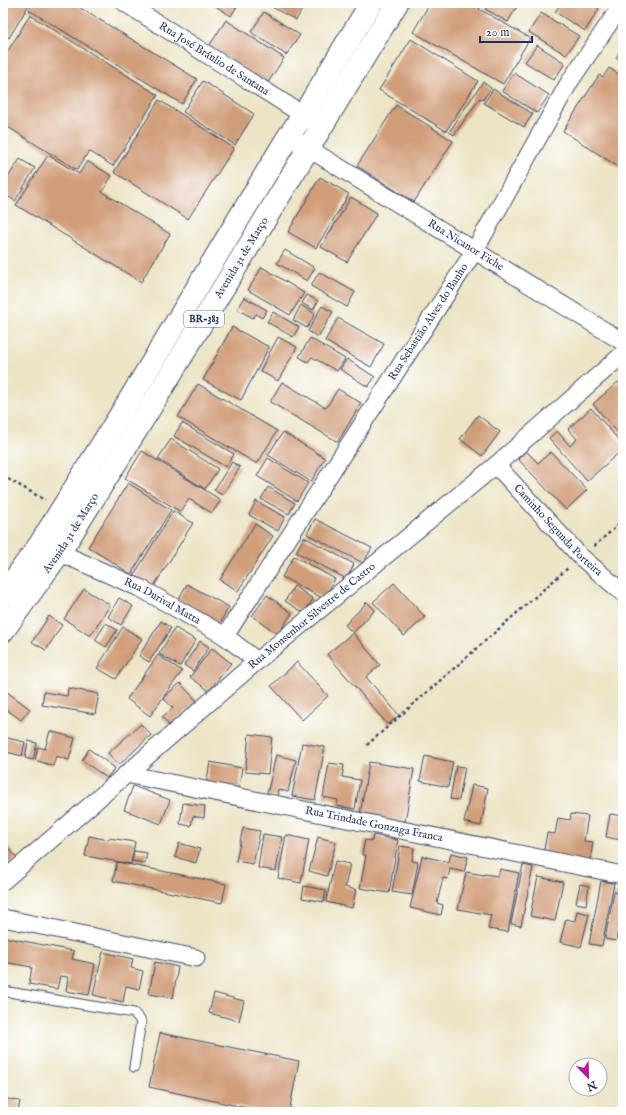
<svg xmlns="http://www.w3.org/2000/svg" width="626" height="1115" font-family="'IM FELL English',serif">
<rect width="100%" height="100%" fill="#fff"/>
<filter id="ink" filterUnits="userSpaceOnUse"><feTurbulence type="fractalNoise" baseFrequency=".025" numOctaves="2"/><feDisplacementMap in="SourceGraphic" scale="8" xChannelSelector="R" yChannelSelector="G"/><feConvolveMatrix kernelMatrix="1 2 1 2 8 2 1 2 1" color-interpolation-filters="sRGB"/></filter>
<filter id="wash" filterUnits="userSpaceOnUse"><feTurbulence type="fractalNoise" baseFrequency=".012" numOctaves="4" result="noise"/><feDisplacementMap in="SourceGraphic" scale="16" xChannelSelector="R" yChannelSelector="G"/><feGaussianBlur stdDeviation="0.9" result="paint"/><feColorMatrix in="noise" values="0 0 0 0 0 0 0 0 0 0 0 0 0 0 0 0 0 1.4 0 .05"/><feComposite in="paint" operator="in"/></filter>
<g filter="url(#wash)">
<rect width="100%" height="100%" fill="#ece4c5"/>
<g id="blocks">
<path fill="#d09d79" d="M3 3H30L9 38 3 34Z
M33 3H72L197 79 182 104 29 10Z
M211 3H239L231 16Z
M271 3H306L296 20 270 6Z
M430 3H483L479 9 530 38 503 84 413 32Z
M489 3H519L508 22 485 9Z
M561 3H591L599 9 585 31 555 12Z
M264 12 300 35 286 55 251 32Z
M541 13 579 36 566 55 529 32Z
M30 15 158 95 113 166 89 151 77 170 3 124V59Z
M226 20 284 58 267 84 209 46Z
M411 39 478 81 446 131 379 90Z
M537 45 565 63 554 80 525 62Z
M623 46V62L616 58Z
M609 68 623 77V170L563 131 599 75 603 77Z
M514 73 549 95 537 113 502 91Z
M203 81 254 114 235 145 183 112Z
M483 82 491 88 483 100 480 98 454 135 449 132Z
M493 89 533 114 524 127 484 103Z
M159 100 234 148 188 219 114 172Z
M396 105 453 141 414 202 357 166Z
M48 155 79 174 87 161 112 176 102 192 170 234 141 282 16 205Z
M20 159 35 168 15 201 3 193V185Z
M320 177 349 194 316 248 288 232Z
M351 197 377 213 347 262 321 247Z
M285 250 315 268 307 281 277 263Z
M262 267 304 293 290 315 248 290Z
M319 272 355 292 347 307 311 286Z
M307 295 318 301 313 310 302 303Z
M244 297 267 310 262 318 256 314 253 318 237 309Z
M301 305 315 314 307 328 293 320Z
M322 306 333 312 318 337 308 331Z
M273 312 299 327 293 337 267 322Z
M338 318 384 344 371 367 325 341Z
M232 327 269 347 241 400 203 380Z
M278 337 297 347 278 381 260 371Z
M310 338 345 359 337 371 312 357 308 362 299 357Z
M347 359 375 377 368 387 340 369Z
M282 382 326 408 338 389 361 403 338 442 270 402Z
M618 382 623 388V434L621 436 593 404Z
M198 384 277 431 257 464 178 417Z
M591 408 623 445V449L587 481 549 438 557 431 570 446 577 439 568 429Z
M478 415 500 432 482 456 460 439Z
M182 423 234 454 226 467 174 436Z
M283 432 325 458 311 482 268 455Z
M171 439 218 469 205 489 158 459Z
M142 451 221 500 212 513 189 499 181 512 125 478Z
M526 451 538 463 551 452 587 490 566 510 518 459Z
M268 458 308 483 297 501 257 476Z
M232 462 240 467 222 495 214 490Z
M128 483 171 510 131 574 88 547Z
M268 487 295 503 289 514 261 499Z
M256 501 285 517 278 531 249 515Z
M173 511 193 523 154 586 134 575Z
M315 519 372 548 363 563 307 534Z
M255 524 273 536 238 591 220 580Z
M304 537 354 564 347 579 296 552Z
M294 556 335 579 324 599 282 577Z
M394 583 425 617 404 636 373 602Z
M187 584 229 607 220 623 178 600Z
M294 586 313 599 304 613 285 601Z
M84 589 110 605 90 636 64 619Z
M267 595 292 613 278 634 252 616Z
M119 598 133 606 121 625 108 617Z
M367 602 375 610 353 633 345 625Z
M49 616 62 625 46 650 32 642Z
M161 621 171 628 149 662 139 656Z
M106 623 117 630 106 647 95 640Z
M123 627 142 639 116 679 97 668Z
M175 628 196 640 180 666 159 654Z
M353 633 380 665 366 677 399 715 388 725 327 654Z
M200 641 209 647 193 671 184 665Z
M212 648 231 663 209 691 190 677Z
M158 655 182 671 150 716 127 699Z
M297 662 328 696 302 720 271 686Z
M180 683 197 701 170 726 162 717 173 708 163 698Z
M68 688 99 694 95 714 42 705 44 692 67 696Z
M3 689 30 709 21 720 3 707Z
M141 724 151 735 119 765 108 753Z
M50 731 75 738 69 760 56 756 53 766 35 760 38 747 45 749Z
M249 734 272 737 268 774 245 772Z
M3 737 25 742 22 756 3 751Z
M28 741 37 743 33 760 25 758Z
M302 743 325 747 315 800 292 796Z
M89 749 115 768 107 778 82 760Z
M276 755 296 760 288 792 278 789 277 797 267 795Z
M425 756 453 762 448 787 420 781Z
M210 762 242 768 238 792 206 785Z
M369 762 414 769 405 822 360 815Z
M329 763 344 765 342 777 360 780 355 809 337 806 338 800 323 797Z
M456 766 465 767 459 800 450 799Z
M472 785 488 788 481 826 464 822Z
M133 786 170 800 161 824 124 810Z
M183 803 205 806 204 818 193 816 191 826 180 824Z
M571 814 588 816 584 841 593 842 590 862 543 855 547 833 555 834 558 818 570 820Z
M610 814 623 816 620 840 606 837Z
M243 828 260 831 253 864 236 861Z
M263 834 282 837 276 871 258 868Z
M286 835 309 840 301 883 278 878Z
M373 835 398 840 389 893 360 888 366 855H362L365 840 372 841Z
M89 836 109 840V838L135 842 131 864 85 856Z
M318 837 336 842 327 876 309 871Z
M3 841 17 858 3 870Z
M179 843 200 849 196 863 175 857Z
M400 846 414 848 412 861 418 862 412 895 392 892Z
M134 851 147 853 145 863 132 861Z
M451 853 468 857 464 872 450 869 448 879 443 878 437 903 443 905 441 915 410 908 422 856 449 862Z
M335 861 350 864 345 887 356 890 352 908 326 902Z
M117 862 226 884 222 903 113 881Z
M523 865 533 867 521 926 511 924Z
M500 869 519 873 508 932 488 929 491 915 458 909 466 872 484 875V874L498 876Z
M538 877 563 882 555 921 530 916Z
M601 881 614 883 602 946 589 944Z
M580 884 589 886 586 905 576 903Z
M304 886 326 890 324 902 302 898Z
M614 892 623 894V903L616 941 605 939Z
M577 911 589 914 581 947 560 942 566 919 575 921Z
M3 937 74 951 72 959 95 964 89 995 66 991 68 977 60 976 57 989 29 984 32 967 3 962Z
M103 952 133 959 131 968 143 971 139 989 126 986 123 1002 93 995Z
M155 962 178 967 173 998 149 994Z
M214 993 244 1001 239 1021 209 1013Z
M160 1033 299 1061 289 1112H266L149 1087Z
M3 1098 20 1101 18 1112H3Z"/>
</g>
</g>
<g filter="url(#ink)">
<use href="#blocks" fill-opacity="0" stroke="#3a4a6d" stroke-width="1"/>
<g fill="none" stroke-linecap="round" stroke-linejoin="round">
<defs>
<path id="lane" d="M3 991 134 1013 141 1021 134 1067"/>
<g id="street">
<path id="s1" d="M125 3 313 121"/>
<path id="s2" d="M298 142 623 342"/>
<path id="s3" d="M496 465 581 557 623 593"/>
<path id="s4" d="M49 548 142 589 225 636 257 661"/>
<path id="s5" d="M225 636 475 250 570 81 623 3"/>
<path id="s6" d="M126 774 623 875"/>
<path id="s7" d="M3 881 257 661 496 465 623 354"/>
<path d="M3 918 196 958"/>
</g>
<g id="primary">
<path d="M3 595 40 544 127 404 288 137 304 114 371 3"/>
<path id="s8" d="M3 631 60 552 147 413 397 3"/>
</g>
</defs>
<use href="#lane" stroke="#3a4a6d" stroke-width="11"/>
<use href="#street" stroke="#3a4a6d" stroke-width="19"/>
<use href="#primary" stroke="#3a4a6d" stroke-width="24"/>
<path stroke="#3a4a6d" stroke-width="2.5" stroke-dasharray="3 3" stroke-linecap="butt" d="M3 476 45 500
M594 546 623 521
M367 745 569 567"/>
<use href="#lane" stroke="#fff" stroke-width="9"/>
<use href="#street" stroke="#fff" stroke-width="17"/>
<use href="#primary" stroke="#fff" stroke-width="22"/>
</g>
</g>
<g text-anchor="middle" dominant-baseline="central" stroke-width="3" stroke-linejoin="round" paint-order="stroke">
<rect fill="#fff" stroke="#5f6d8e" stroke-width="1" x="184" y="311" width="40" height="16" rx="3"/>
<g font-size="10" font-weight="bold" fill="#1b2f5e">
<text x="204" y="319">BR-383</text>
</g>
<g font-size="11" fill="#1b2f5e" stroke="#fff">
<text stroke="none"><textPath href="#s1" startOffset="105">Rua José Bráulio de Santana</textPath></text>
<text stroke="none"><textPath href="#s2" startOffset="197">Rua Nicanor Fiche</textPath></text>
<text stroke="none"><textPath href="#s8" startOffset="443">Avenida 31 de Março</textPath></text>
<text stroke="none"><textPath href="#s5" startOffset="374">Rua Sebastião Alves do Banho</textPath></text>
<text stroke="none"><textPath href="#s3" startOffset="90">Caminho Segunda Porteira</textPath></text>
<text stroke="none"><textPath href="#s8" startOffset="119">Avenida 31 de Março</textPath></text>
<text stroke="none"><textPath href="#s4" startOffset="125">Rua Durival Matta</textPath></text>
<text stroke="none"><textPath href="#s7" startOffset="407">Rua Monsenhor Silvestre de Castro</textPath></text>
<text stroke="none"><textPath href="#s6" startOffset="253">Rua Trindade Gonzaga Franca</textPath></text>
</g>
</g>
<rect width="626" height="1115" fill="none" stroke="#fff" stroke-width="16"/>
<g transform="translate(588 1077) rotate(157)"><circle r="19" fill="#ffffff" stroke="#a4acbf"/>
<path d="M0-3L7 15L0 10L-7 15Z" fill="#b5179e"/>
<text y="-6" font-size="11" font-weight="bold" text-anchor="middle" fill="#1b2f5e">N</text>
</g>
<path d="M480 36v6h52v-6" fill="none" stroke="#1b2f5e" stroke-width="2"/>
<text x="486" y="36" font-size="12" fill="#1b2f5e" stroke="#ffffff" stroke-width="3" paint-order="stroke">20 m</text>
</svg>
